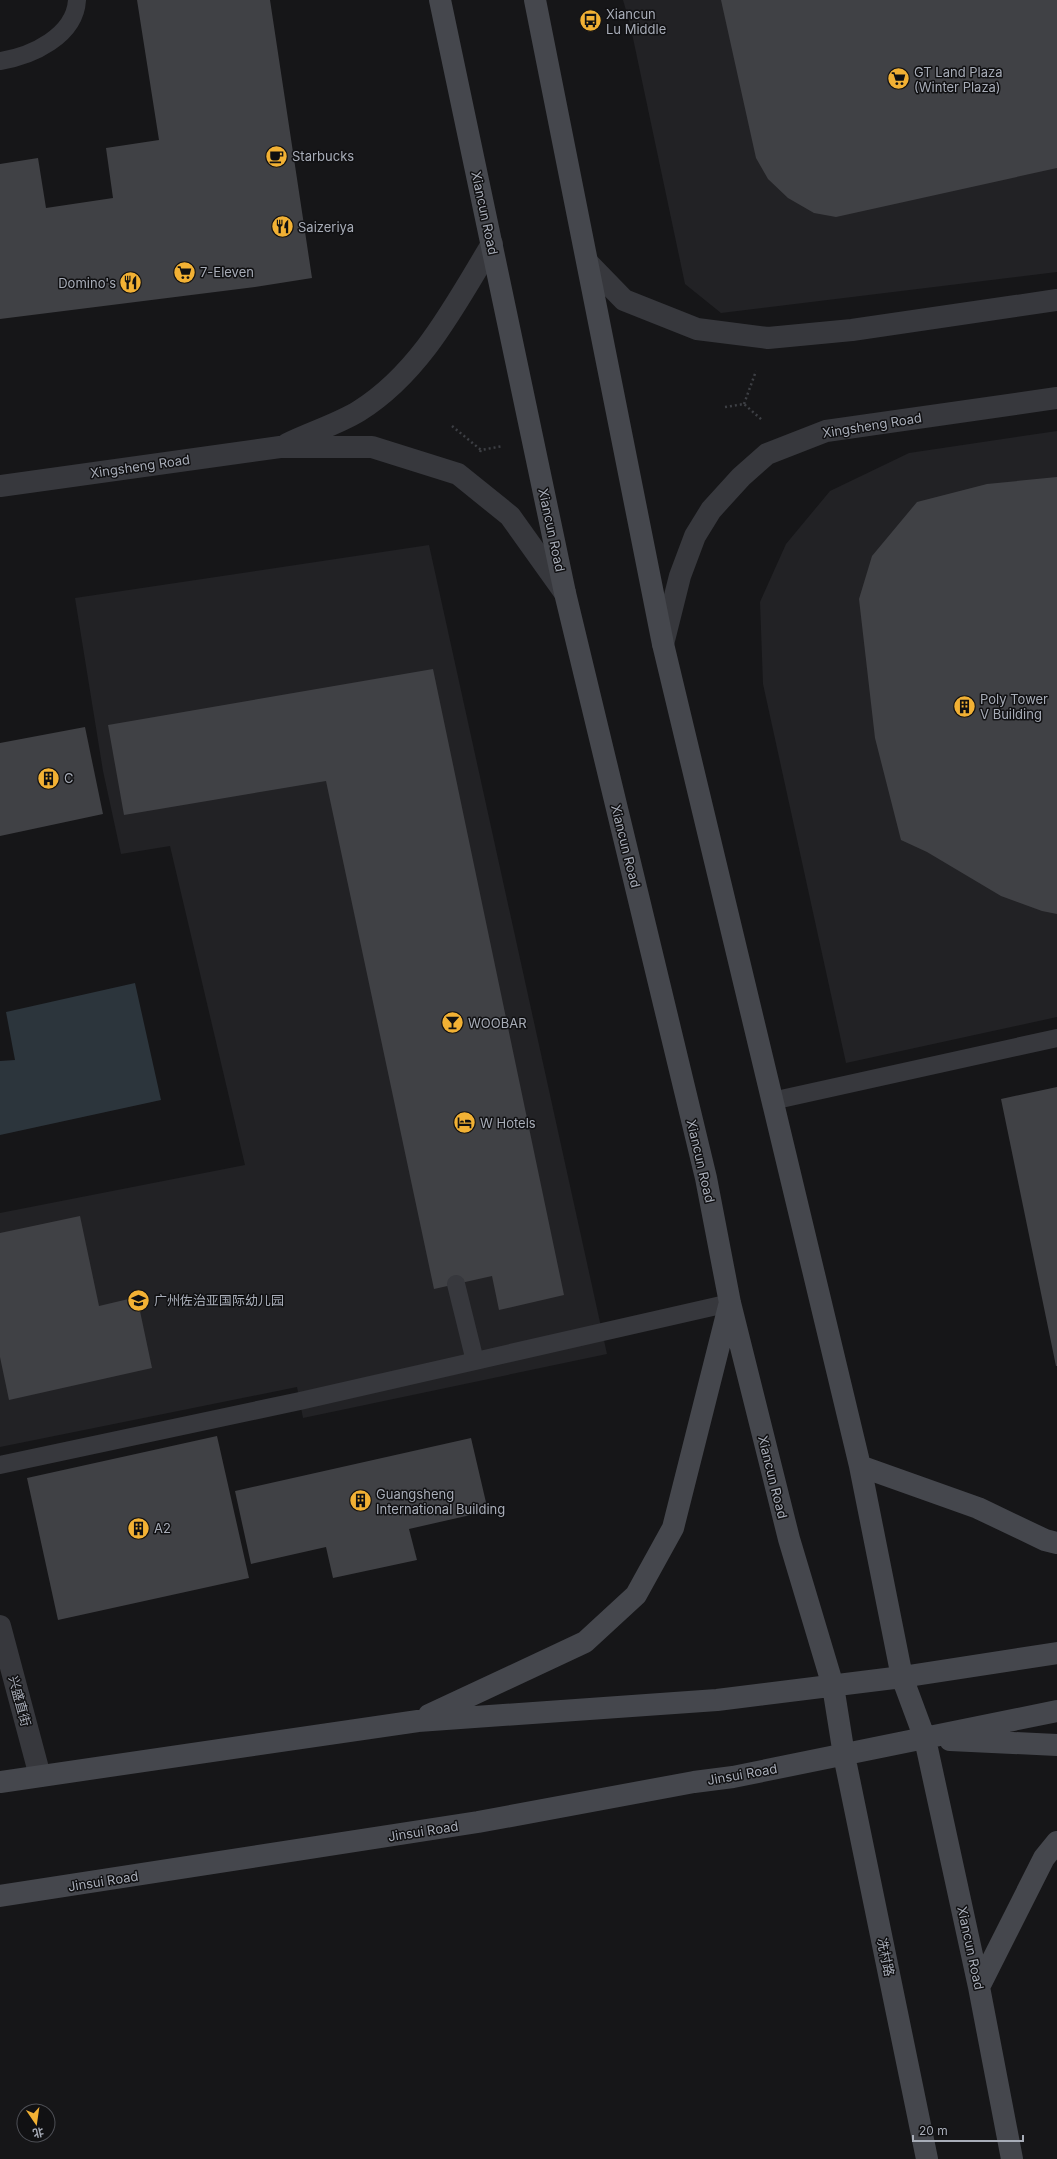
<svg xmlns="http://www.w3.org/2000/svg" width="1057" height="2159" font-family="Inter,'Noto Sans SC',sans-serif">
<rect width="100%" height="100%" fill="#161618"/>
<path fill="#222225" d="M623 0H1057V272L721 313 685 284 630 24Z
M1057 431V1017L846 1063 763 684 760 602 786 544 830 491 909 453Z
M429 545 607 1354 303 1418 297 1387 0 1447V1213L245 1165 170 846 121 854 103 771 75 598Z"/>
<path fill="#2c353c" d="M135 983 161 1100 0 1135V1061L15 1060 6 1012Z"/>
<path fill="#404145" d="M137 0H270L312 278 255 287 0 319V164L38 158 46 208 113 198 106 148 159 140Z
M721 0H1057V168L836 217 814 213 788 198 768 179 756 158Z
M1057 477V914L1042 911 1001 896 927 852 901 840 875 738 859 599 872 556 917 502 987 484Z
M433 669 564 1295 499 1310 492 1276 434 1289 326 781 124 815 108 725Z
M85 727 103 814 0 836V743Z
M1057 1087V1366H1056L1001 1099Z
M80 1216 99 1306 137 1297 152 1368 9 1400 0 1357V1233Z
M217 1436 249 1578 58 1620 27 1478Z
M471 1438 488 1511 409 1529 417 1560 333 1578 326 1547 251 1564 235 1491Z"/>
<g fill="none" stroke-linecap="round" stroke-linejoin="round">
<path stroke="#3d3f44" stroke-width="2.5" stroke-dasharray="2 3" stroke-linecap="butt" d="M744 404 756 371
M725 407 744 404 762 420
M452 426 481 450
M480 452 481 450 503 446"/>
<path stroke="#37383d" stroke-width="18" d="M0 61C32 56 75 36 77 0
M772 1101 1057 1038
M456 1284 475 1361
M0 1465 300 1401 730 1303"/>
<path stroke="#37383d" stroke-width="22" d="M0 1626 40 1776"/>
<path stroke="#37383d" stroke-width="22" d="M588 263 624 300 697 329 768 338 852 330 1057 300
M287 444C309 433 338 424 359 411 421 372 455 305 492 244
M0 486 280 447H372L458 474 510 516 565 593
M663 644 680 576 695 536 711 510 741 477 767 454 826 431 1057 398"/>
<path stroke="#45474d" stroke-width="22" d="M440 0 565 593 706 1178 730 1303 789 1539 833 1686 844 1755 927 2159
M535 0 663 644 860 1466 902 1677 925 1739 979 1987 1012 2159
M860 1466 978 1508 1045 1540 1057 1543
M429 1715 585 1642 636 1595 673 1528 729 1306
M950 1740 1057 1745
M0 1782 418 1721 717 1700 902 1677 1057 1653
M0 1896 478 1822 694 1782 733 1777 1057 1711
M979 1987 1044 1858 1057 1842"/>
</g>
<defs>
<symbol id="bus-disc" viewBox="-11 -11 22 22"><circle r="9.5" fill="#f2b134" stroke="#111113"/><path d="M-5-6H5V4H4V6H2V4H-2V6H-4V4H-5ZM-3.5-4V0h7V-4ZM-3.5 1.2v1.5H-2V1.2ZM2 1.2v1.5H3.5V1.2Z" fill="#111"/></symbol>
<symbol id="supermarket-disc" viewBox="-11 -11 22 22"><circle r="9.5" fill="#f2b134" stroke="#111113"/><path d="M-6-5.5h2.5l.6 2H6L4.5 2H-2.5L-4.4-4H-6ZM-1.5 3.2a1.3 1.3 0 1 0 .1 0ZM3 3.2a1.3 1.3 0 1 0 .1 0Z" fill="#111"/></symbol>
<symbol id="cafe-disc" viewBox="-11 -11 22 22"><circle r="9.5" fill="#f2b134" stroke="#111113"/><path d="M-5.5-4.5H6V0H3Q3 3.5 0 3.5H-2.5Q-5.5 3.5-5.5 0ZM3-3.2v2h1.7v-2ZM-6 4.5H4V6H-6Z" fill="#111"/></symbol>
<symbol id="restaurant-disc" viewBox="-11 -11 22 22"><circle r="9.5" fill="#f2b134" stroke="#111113"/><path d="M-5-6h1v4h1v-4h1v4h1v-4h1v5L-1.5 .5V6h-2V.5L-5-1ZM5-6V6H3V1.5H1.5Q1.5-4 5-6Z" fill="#111"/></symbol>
<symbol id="building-disc" viewBox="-11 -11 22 22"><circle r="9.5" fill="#f2b134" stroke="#111113"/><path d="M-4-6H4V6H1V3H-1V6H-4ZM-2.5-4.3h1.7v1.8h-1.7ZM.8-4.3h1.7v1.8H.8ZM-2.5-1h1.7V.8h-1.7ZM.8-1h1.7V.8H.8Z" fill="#111"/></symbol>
<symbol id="bar-disc" viewBox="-11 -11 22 22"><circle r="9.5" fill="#f2b134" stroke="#111113"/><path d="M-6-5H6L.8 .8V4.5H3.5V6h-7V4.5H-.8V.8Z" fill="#111"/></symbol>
<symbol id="hotel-disc" viewBox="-11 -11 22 22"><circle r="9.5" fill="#f2b134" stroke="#111113"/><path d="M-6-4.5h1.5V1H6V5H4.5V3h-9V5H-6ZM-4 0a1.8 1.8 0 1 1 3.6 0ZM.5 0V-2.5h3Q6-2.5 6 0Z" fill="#111"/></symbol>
<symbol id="school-disc" viewBox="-11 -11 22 22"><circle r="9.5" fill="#f2b134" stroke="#111113"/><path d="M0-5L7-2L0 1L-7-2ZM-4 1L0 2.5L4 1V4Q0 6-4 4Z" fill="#111"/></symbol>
</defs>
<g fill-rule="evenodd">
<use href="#bus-disc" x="578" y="8" width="25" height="25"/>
<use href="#supermarket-disc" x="886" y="66" width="25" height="25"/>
<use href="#cafe-disc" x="264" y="144" width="25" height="25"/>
<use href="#restaurant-disc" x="270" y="214" width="25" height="25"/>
<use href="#supermarket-disc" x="172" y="260" width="25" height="25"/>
<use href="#restaurant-disc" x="118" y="270" width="25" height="25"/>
<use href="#building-disc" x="952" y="694" width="25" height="25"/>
<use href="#building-disc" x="36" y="766" width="25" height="25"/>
<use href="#bar-disc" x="440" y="1010" width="25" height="25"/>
<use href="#hotel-disc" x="452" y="1110" width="25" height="25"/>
<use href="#school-disc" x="126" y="1288" width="25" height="25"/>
<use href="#building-disc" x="348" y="1488" width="25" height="25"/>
<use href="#building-disc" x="126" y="1516" width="25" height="25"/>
</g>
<g text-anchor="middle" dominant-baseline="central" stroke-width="3" stroke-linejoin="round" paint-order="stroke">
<g font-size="13" fill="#a8adb8" stroke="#111113" text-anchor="start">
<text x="606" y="14">Xiancun<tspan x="606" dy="15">Lu Middle</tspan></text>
<text x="914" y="72">GT Land Plaza<tspan x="914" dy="15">(Winter Plaza)</tspan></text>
<text x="292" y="156">Starbucks</text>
<text x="298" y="227">Saizeriya</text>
<text x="200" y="272">7-Eleven</text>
<text x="116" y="283" text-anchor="end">Domino's</text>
<text x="980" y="699">Poly Tower<tspan x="980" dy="15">V Building</tspan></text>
<text x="64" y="778">C</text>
<text x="468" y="1023">WOOBAR</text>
<text x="480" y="1123">W Hotels</text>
<text x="154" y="1300">广州佐治亚国际幼儿园</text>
<text x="376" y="1494">Guangsheng<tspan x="376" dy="15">International Building</tspan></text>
<text x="154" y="1528">A2</text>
</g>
<g font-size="13" fill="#a8adb8" stroke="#111113">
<text transform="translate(485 213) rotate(78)">Xiancun Road</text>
<text transform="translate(872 425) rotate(-9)">Xingsheng Road</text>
<text transform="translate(140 466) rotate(-8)">Xingsheng Road</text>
<text transform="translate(552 530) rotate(78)">Xiancun Road</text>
<text transform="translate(626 846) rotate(76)">Xiancun Road</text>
<text transform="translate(701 1161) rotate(77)">Xiancun Road</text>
<text transform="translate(773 1477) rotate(76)">Xiancun Road</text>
<text transform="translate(20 1701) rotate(75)">兴盛直街</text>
<text transform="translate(742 1774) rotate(-10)">Jinsui Road</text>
<text transform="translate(423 1831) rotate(-9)">Jinsui Road</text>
<text transform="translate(103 1881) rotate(-9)">Jinsui Road</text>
<text transform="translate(971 1948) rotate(78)">Xiancun Road</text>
<text transform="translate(886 1957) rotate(78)">冼村路</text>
</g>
</g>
<g transform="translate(36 2123) rotate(167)"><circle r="19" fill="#111113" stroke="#4d4f55"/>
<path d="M0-3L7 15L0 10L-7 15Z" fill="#f2b134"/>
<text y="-6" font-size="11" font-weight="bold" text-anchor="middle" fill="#a8adb8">北</text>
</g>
<path d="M913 2135v6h110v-6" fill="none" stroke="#a8adb8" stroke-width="2"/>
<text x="919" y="2135" font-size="12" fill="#a8adb8" stroke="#111113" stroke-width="3" paint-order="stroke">20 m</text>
</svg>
